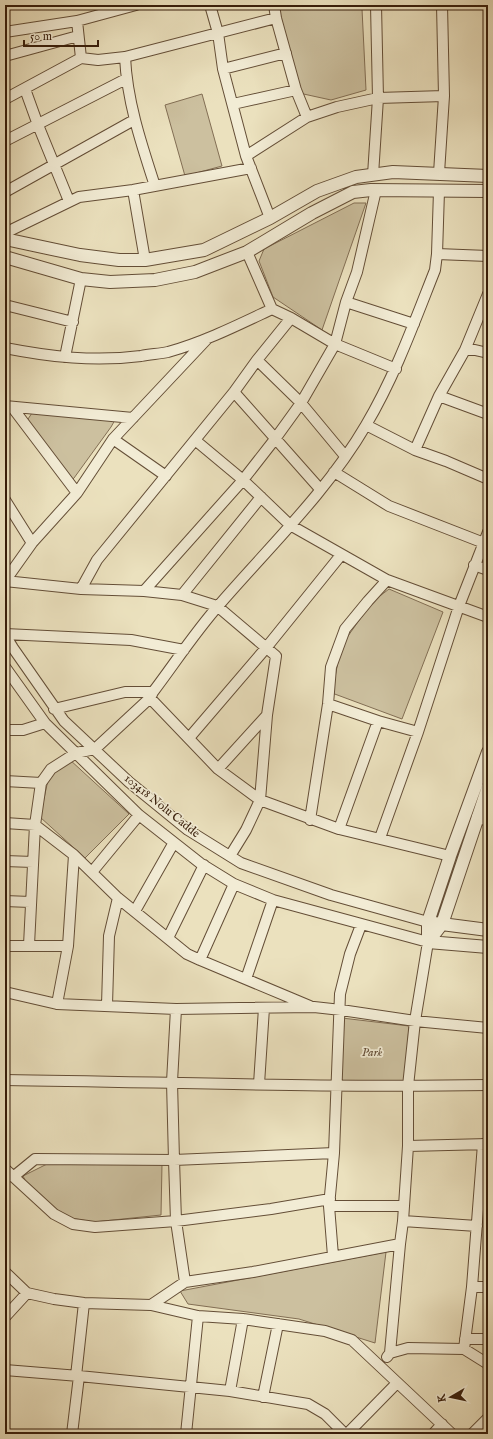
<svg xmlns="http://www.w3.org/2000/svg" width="493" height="1439" font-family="'IM FELL English',serif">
<rect width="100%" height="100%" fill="#ebe1be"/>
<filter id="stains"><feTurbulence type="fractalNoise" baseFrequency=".005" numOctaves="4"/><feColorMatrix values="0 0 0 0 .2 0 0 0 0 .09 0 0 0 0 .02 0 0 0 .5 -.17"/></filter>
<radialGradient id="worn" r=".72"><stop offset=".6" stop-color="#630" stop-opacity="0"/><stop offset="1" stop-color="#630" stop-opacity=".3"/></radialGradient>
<path fill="#ccc09f" stroke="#826e54" d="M279 9H362L366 90 331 100 299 93Z
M202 94 222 166 185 176 165 105Z
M354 203H366L322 330 273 297 259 261 264 249Z
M32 413 115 420 111 427 74 478 70 482 26 422Z
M389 589 443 612 402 719 332 693 341 646 372 602Z
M69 759 129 814 85 858 40 817 48 780Z
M342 1018 409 1026 405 1083 341 1081Z
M49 1163 162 1164 161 1215 94 1222 64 1217 29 1188 23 1176Z
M386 1252 375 1343 299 1319 188 1304 180 1291Z"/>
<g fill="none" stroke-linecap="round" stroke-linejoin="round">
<defs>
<path id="minor" d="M210 5 218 33 223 69 246 156 270 218
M274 5 276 18 296 90 307 117
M77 21 136 5
M5 32 77 21 81 58 98 60 125 57 276 18
M5 56 78 36
M125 57C127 101 141 143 155 186
M223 69 286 53
M25 89 38 125 69 201
M5 99 81 58
M233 104 296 90
M5 141 126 79
M246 156 307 117 337 107 378 98 444 96
M439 173 444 96 442 5
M373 175 378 98 376 5
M133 190 145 260
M5 192 134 120
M5 233 79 197 133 190 251 168
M247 252 272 309 291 318 335 344 396 369
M437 254 488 256
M346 302 414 324
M5 305 73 322
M5 348C51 357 94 362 141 356 150 354 159 354 168 352 204 342 238 325 272 309
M465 350H475L488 353
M65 357 81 279
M257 360 301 403 345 456
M234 392 320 489
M439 396 488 414
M5 406 133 418
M12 407 77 493
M366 425 415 450 446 461 488 479
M113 439 166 476
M195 440 243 480 290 525 387 580 488 617
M415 450 439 396 465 350 488 294
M334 472 389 506 484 543
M5 500 32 543
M474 565 488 570
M5 581 81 589 144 591 182 595 217 606 276 656 267 715 260 800 246 830 230 856
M5 581 32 543 77 493 113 439 208 338
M81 589 97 560 234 392 257 360 291 318
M144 591 243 480 275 439 301 403 335 344 346 302 357 272 376 190
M182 595 261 497
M5 634 131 640 184 650
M5 635 13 648 64 721 129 782 188 830 241 863 331 895 428 922
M5 667 45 723 139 815 200 863 234 884 273 900 428 942 415 1021 408 1086V1146L403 1221 400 1244 390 1353
M150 698 218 769 260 800 339 829 450 856
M328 704 378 721 418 732
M54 709 125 692H153
M5 730H23L45 723
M189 738 266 648 341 555
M218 769 267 715
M5 781 41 783
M477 817 488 821
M310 820 328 704 331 667 345 629 368 601 387 580
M5 823 35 825 74 855 118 898 187 954 200 960 310 1006
M339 829 378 721
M380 838 418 732 459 606 488 532
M5 861 33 862
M92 872 139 815
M5 901 30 902
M135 911 173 844
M168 938 204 865
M29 945 35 825 41 783 51 769 76 753 95 749 150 698 153 692C175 663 195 632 219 605 269 547 327 492 366 425 395 376 414 323 435 270L437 254 439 191
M5 946H68
M200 960 234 884
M246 979 273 900
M5 992 57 1004 176 1009 314 1007 341 1010 415 1021 488 1028
M57 1004 68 946 74 855
M107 1005 109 936 118 898
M176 1009 172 1082 174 1160 176 1221 185 1282
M5 1080C166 1082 327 1088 488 1085
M259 1084 264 1008
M408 1146 488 1144
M5 1169 54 1214 73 1224 95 1227 176 1221 271 1209 330 1199
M13 1177 35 1159 174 1160 334 1153
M329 1206H404
M403 1221 477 1226
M333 1256 329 1206 334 1153 340 994 350 954 361 925
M5 1272 27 1293 54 1299 84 1303 151 1305 198 1316 243 1319 325 1331 352 1340 452 1434
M472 1287H488
M151 1305 185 1282 253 1272 400 1244
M5 1317 27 1293
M465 1339H488
M464 1349 472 1287 483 1144
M387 1357 390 1353 408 1348 464 1349 488 1364
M5 1370 79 1376 230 1391 308 1404 325 1414 345 1434
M76 1376 84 1303
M230 1391 243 1319
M263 1397 278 1324
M72 1434 79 1376
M186 1434 198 1316
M347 1434 397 1383
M433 1434 442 1424
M472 1434 488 1418"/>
<path id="tertiary" d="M5 239 80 255 119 260H145L204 250 270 218 317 191 356 177 393 172 488 176
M5 257 81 279 110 282 155 280 195 272 247 252 312 213 353 192 371 190 488 191
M434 923 488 930
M428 942V922L450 856 488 752
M428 942 442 924 488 787
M428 942 488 947"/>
</defs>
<use href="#minor" stroke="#644e37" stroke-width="12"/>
<use href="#tertiary" stroke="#644e37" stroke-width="14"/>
<use href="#minor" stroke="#f2ecd5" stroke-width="10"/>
<use href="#tertiary" stroke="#f2ecd5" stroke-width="12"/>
</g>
<g text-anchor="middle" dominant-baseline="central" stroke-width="3.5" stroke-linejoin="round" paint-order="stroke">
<g font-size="12" fill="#371d0a" stroke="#f2ecd5">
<text transform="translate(162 806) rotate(39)">103418 Nolu Cadde</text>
</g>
<g font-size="12" font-style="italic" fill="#644e37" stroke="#f2ecd5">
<text x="372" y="1052">Park</text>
</g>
</g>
<rect width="493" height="1439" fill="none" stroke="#ebe1be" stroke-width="20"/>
<rect x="6" y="6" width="481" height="1427" fill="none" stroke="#371d0a" stroke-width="2"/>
<rect x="10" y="10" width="473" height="1419" fill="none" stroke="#371d0a"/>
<g transform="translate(451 1397) rotate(261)" stroke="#f2ecd5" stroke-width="3" paint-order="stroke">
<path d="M0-3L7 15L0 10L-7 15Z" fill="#371d0a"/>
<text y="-6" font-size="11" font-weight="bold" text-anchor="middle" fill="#371d0a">K</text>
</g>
<path d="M24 40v6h74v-6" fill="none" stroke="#371d0a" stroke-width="2"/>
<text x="30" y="40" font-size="12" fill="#371d0a" stroke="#f2ecd5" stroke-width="3" paint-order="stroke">50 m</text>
<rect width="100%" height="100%" filter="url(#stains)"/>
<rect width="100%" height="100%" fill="url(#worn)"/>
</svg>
